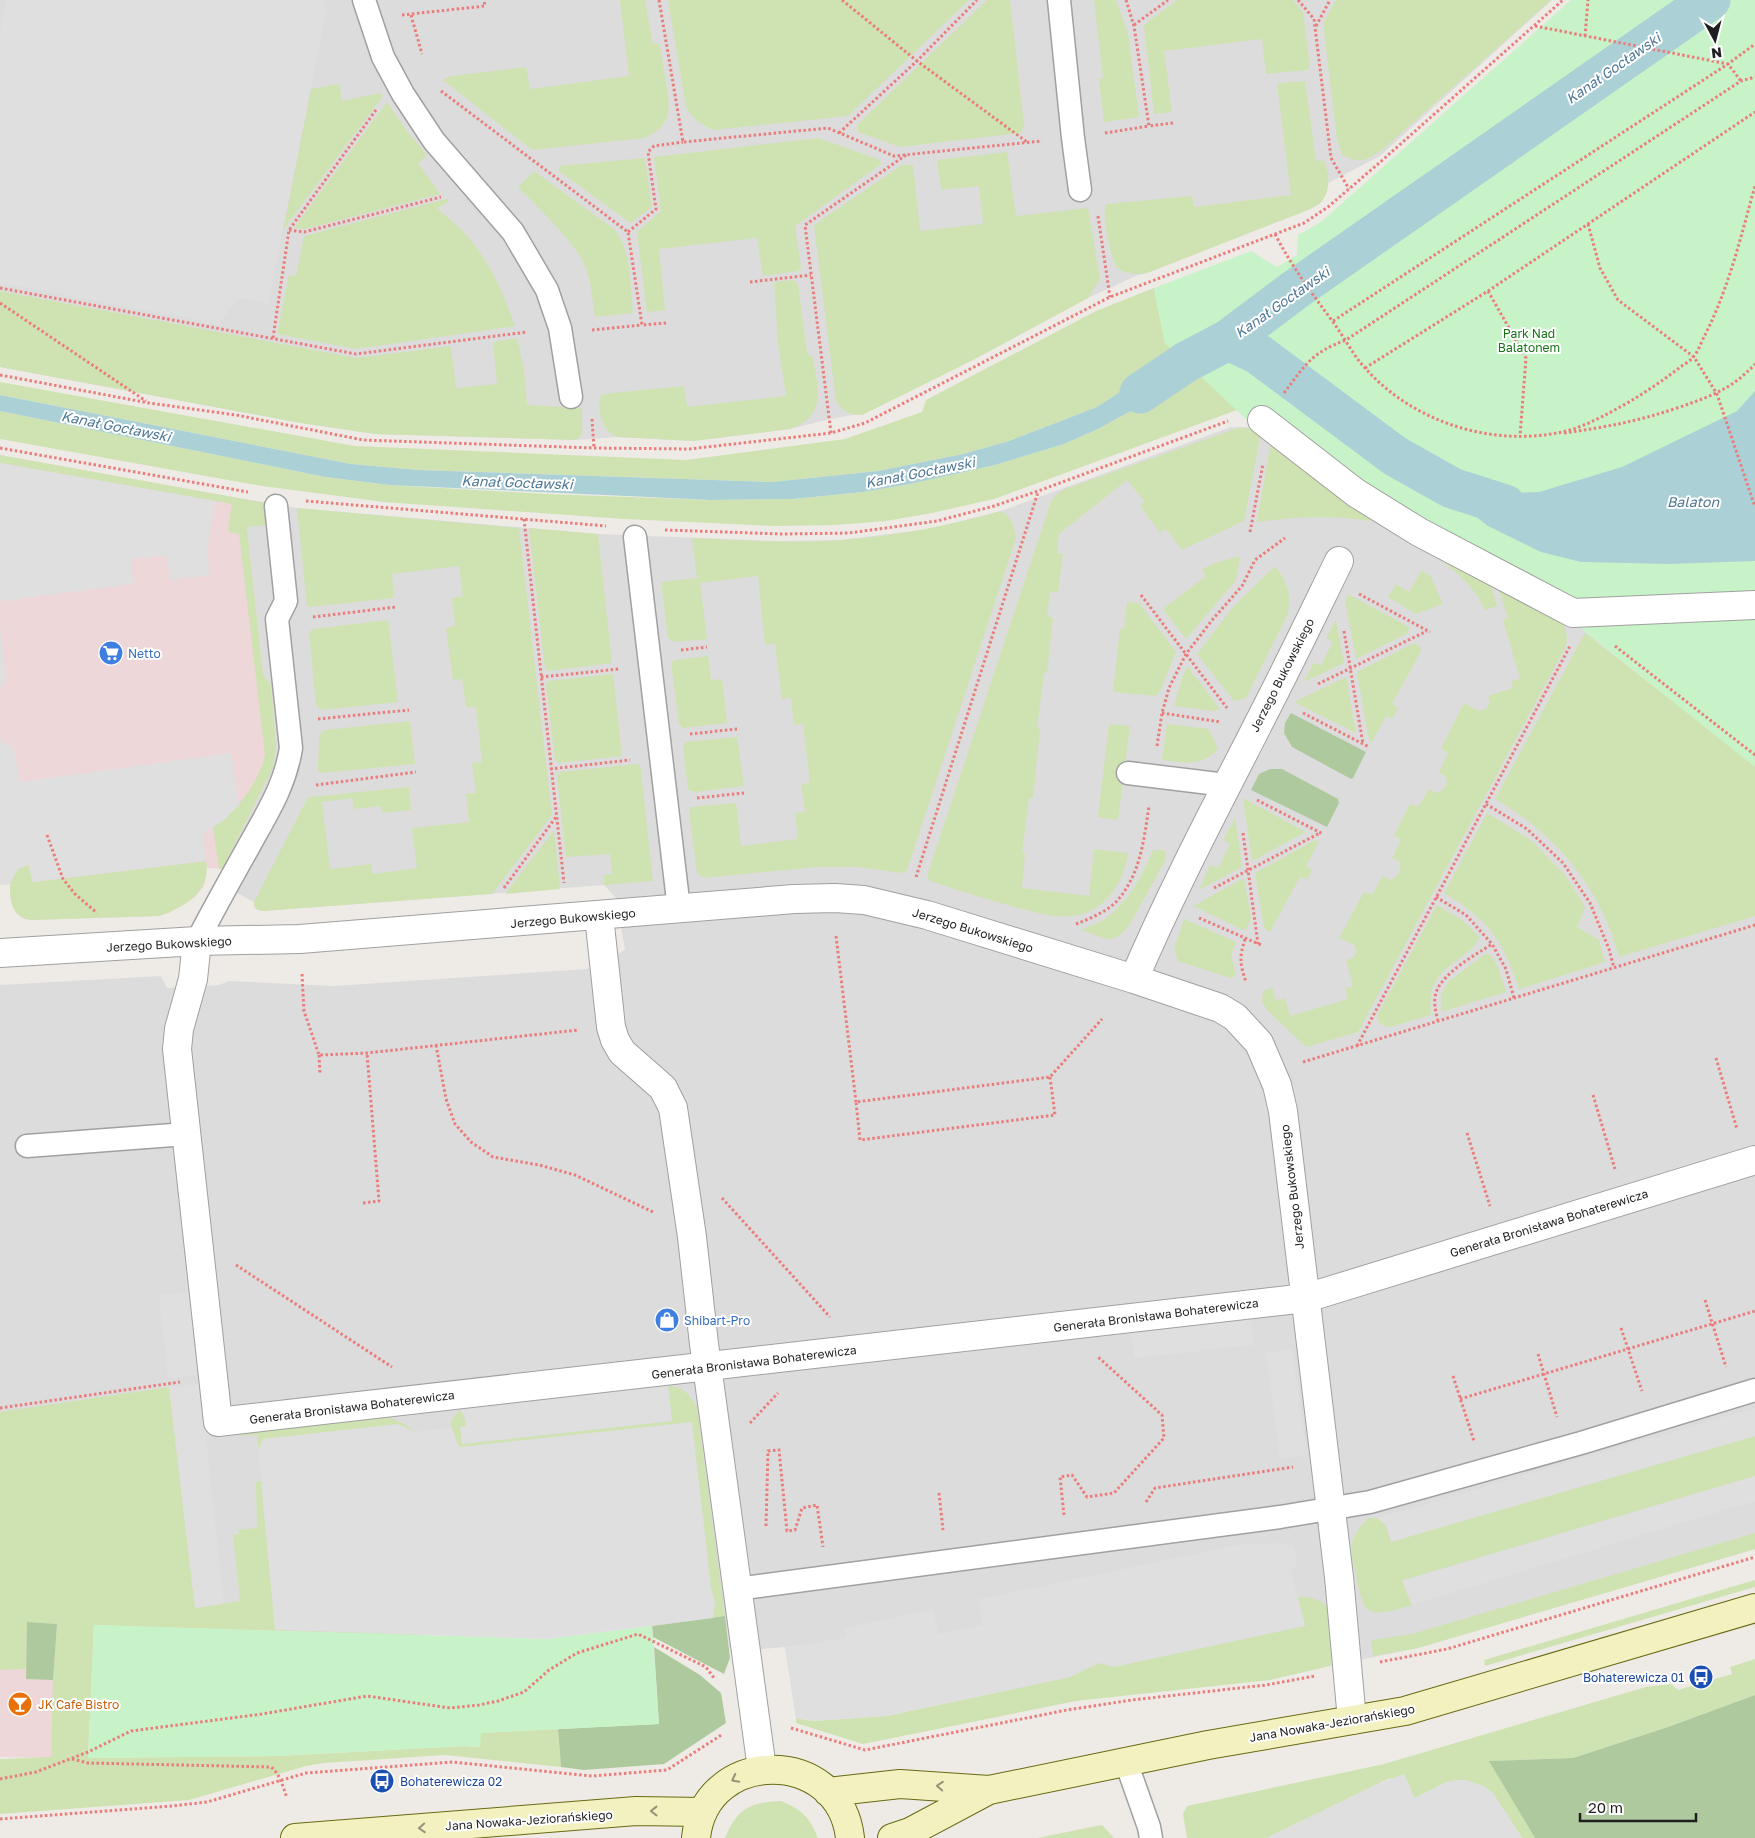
<svg xmlns="http://www.w3.org/2000/svg" width="1755" height="1838" font-family="'Golos Text',sans-serif">
<rect width="100%" height="100%" fill="#eeebe6"/>
<path fill="#dddcdc" d="M0 0H1552L1380 156 1328 183 1326 193 1321 203 1308 210 1147 273 1138 275 1088 298 971 361 862 415H852L822 421 790 429 693 441 617 437 576 440 375 434 301 423 0 367Z
M1231 427H1247L1261 433 1568 618 1755 767V1549L1418 1648 1330 1666 1336 1647 796 1718 785 1647 730 1652 725 1616 652 1626 409 1635 0 1622V985L161 976 167 988 219 985 229 981 334 986 586 969 625 950 616 898 604 885 263 911 257 910 254 906V902L220 884 222 869 273 768 276 746 271 685 263 674 244 499 297 508 598 534 776 541 841 540 929 529 1001 511Z"/>
<path fill="#edd7d8" d="M0 455 244 499 263 674 271 685 276 746 275 757 273 768 222 869 207 868 204 886 195 897 169 913 159 916 31 920 24 919 16 913 11 901 10 884 0 885Z
M0 1622 57 1624 51 1758 0 1757Z"/>
<path fill="#cee3b1" d="M620 0H645L653 44 659 43C662 57 664 70 666 83 671 109 672 126 644 138L532 150 443 80 451 76 526 67 530 89 629 76Z
M668 0H969L848 116 713 130C700 124 693 119 686 107Z
M987 0H1010L1024 126 1021 133 900 147 858 132V124Z
M1094 0H1116L1128 34 1139 117 1104 122 1099 79 1103 78Z
M1177 0H1293L1303 12 1310 66 1307 70 1266 74 1262 39 1164 51 1172 112 1154 114 1144 25Z
M1336 0H1551L1382 150C1365 161 1361 164 1342 155L1337 139 1323 23Z
M1305 81 1316 161 1324 160C1329 173 1331 190 1322 201 1319 205 1312 208 1308 210L1147 273C1136 275 1128 274 1118 269 1111 260 1101 214 1106 204L1192 196 1194 207 1291 195 1277 83Z
M339 84 342 101 380 93 383 96 283 230 311 89Z
M387 102 406 130 427 155 418 163 440 194 305 229 294 228Z
M818 138 880 160 881 164 795 226 801 268 798 271 763 276 757 238 659 249 665 310 647 312 637 232 661 211 654 157Z
M1007 152 1016 216 1088 208 1100 279 1088 298 971 361 862 415C849 415 843 412 836 401L814 225 902 165H913L920 231 983 224 979 186 941 190 937 160Z
M645 158 652 207 630 223 559 171V166Z
M534 171 614 229C632 250 630 287 633 313L595 317C592 300 592 280 584 264 573 240 537 207 518 187Z
M446 199 449 202 437 208C445 216 455 223 463 231 489 260 503 291 515 326L356 349 277 334 289 275 296 276 304 236Z
M793 280 798 284 807 353 813 358C818 390 827 416 790 429L693 441 617 437C600 428 600 415 599 398L603 394 684 386 687 407 786 396 778 343 774 282Z
M1154 288 1165 343 1178 354 1097 407 1009 441 963 454 878 471 772 482 418 470 351 464 0 395V382L355 446 686 460 845 439 922 412 926 400 1096 311Z
M0 291 357 358 451 346 456 388 497 384 493 342 517 338 524 370 527 405 582 408V435L576 440 375 434 301 423 0 367Z
M1195 370 1237 410 994 499 932 513 886 521 836 525 775 526 624 519 384 502 262 486 0 439V411L325 477 389 485 546 494 710 500 793 499 863 492 910 484 995 465 1064 444 1098 429 1140 406Z
M1238 428H1250L1261 433 1244 521 1182 550 1166 529 1160 533 1140 506 1144 501 1127 480 1059 534 1057 553 1063 554 1058 592H1050L1047 616 1053 618 1047 673H1044L1037 728 1040 729 1033 798H1029L1022 853 1025 854 1022 888 1089 896 1094 849 1128 853C1124 883 1104 914 1071 916 1054 918 1038 913 1022 909 991 901 961 891 930 881L927 876 1051 501 1056 495 1065 489Z
M1271 441 1371 519 1369 521C1332 515 1294 517 1257 522Z
M0 455 266 503 268 525 247 527 263 674 271 685 276 746 273 768 222 869H219L213 827C237 811 258 784 265 755L239 534 231 533 228 530 232 504 0 463Z
M297 508 519 528 552 815 492 894 263 911C257 910 254 909 254 902L306 801 310 797 409 787 411 810 382 813 381 806 354 809 352 798 322 802 330 869 371 864 373 874 417 868 412 828 469 822 466 794 476 793 472 763 482 762 476 707H466L462 679 453 680 446 628 455 626 452 598 463 596 459 566 392 574 394 598 310 607 307 605Z
M1001 511C1012 517 1014 527 1016 538L907 870 902 873 857 867H816L704 878 697 873 689 811 691 807 736 803 741 846 798 839 795 813 805 812 801 784 810 783 803 724 794 725 791 698 782 699 775 644 765 645 758 576 700 583 707 639 675 642 668 638 661 582 697 578 692 538C741 540 792 544 841 540 895 536 949 526 1001 511Z
M529 528 598 534 612 663 548 671 545 668Z
M1429 552 1489 579 1497 606 1485 610C1473 584 1452 568 1429 552Z
M1240 556 1236 580 1186 639 1163 609 1206 576 1202 569 1215 563Z
M1275 566C1288 583 1292 595 1287 616L1246 698 1234 701 1197 654 1233 607Z
M1422 570 1431 577 1443 604 1416 614 1388 597 1396 584 1409 592Z
M1497 585 1559 619C1566 627 1568 635 1566 646L1358 1032 1306 1047 1267 1010 1262 1001 1263 991 1272 987 1276 1001 1285 998 1290 1016 1348 999 1345 988 1353 986 1346 960 1353 958 1357 952 1354 945 1339 938 1364 892 1372 895 1383 876 1390 880C1399 876 1401 872 1400 862L1392 858 1401 840 1394 835 1410 804 1418 807 1429 789 1436 793 1443 790 1447 783 1445 776 1439 772 1448 753 1441 748 1464 703 1479 711 1486 709 1490 702 1488 696 1513 688 1511 681 1520 679 1503 620 1508 618Z
M1348 594 1409 627 1408 633 1356 659 1345 601Z
M1127 602 1139 603 1176 652 1161 689 1156 696 1113 692 1120 629H1124Z
M388 620 398 702 321 710 316 705 309 633 312 629Z
M1336 620 1344 663 1304 682 1313 663 1321 665 1333 642 1326 638Z
M1585 633 1755 765V916L1619 957C1602 889 1555 833 1495 799Z
M1414 643 1422 649 1392 704 1398 708 1392 719 1386 716 1372 742 1369 740 1357 672Z
M708 656 711 680 722 679 727 723 683 728 679 724 671 663 675 660Z
M1187 666 1220 709 1214 711 1174 706 1183 675Z
M613 674 622 756 558 763 555 760 546 685 549 681Z
M1346 677 1356 733 1294 702Z
M410 721 415 764 321 773 318 771 319 739 321 732 325 730Z
M1109 724 1130 726 1118 820 1098 817Z
M1167 724 1209 729 1218 749C1202 767 1184 763 1162 760Z
M737 737 744 786 695 792 688 790 683 746 686 742Z
M640 764 653 881 604 885V875L612 874 610 854 566 857 557 776 559 772Z
M1243 798 1306 832 1252 861Z
M1487 813 1532 841 1565 875 1585 907 1577 927 1599 940 1605 962 1519 989C1503 939 1488 920 1444 893Z
M1235 818 1242 867 1199 890 1210 865 1218 868 1230 844 1223 840Z
M554 830 560 889 505 894Z
M1315 840 1319 842 1306 866 1312 870 1307 880 1300 877 1270 932 1264 928 1255 873Z
M1153 850H1164L1166 855 1165 861 1129 926 1120 935 1110 940 1081 930C1089 926 1099 923 1106 918 1130 900 1142 876 1153 850Z
M206 861C212 891 184 908 159 916L31 920C26 919 21 918 17 913 8 904 7 877 18 869 21 867 27 866 30 865L33 882Z
M1244 878 1251 919 1245 931 1193 906Z
M1437 905 1463 921 1479 936C1477 945 1473 948 1465 954 1439 974 1428 980 1431 1015L1390 1027C1382 1026 1376 1023 1378 1014Z
M1184 919 1236 942 1231 955 1236 976 1230 978 1178 961 1174 949Z
M1485 954 1491 955 1498 967 1506 992 1441 1012V995L1449 981Z
M668 1386C683 1386 691 1396 697 1408L725 1616 652 1626 409 1635 94 1625 88 1758 278 1756 464 1746 479 1747 480 1733 558 1729 561 1767 445 1755 324 1763 306 1766 189 1800 0 1814V1759L51 1757 53 1680 57 1624 27 1622 26 1669 0 1670V1412L169 1387 195 1608 240 1601 233 1535 239 1534 238 1530 257 1528 256 1482 261 1481 257 1435 241 1436 240 1433 389 1417 408 1426 414 1432 463 1459 450 1423 459 1410 464 1415 466 1427H461L462 1444 672 1421Z
M1755 1436V1476L1403 1580 1412 1605C1371 1617 1363 1620 1356 1574 1354 1566 1350 1552 1352 1544 1353 1538 1357 1531 1360 1527 1363 1523 1366 1523 1367 1518 1387 1517 1385 1526 1391 1541Z
M1755 1533V1549L1418 1648 1373 1656 1371 1640 1412 1634Z
M1755 1580V1587L1485 1666 1484 1660Z
M1298 1597H1309L1323 1602 1331 1613 1336 1647 1330 1666 1270 1680 1076 1701 863 1744 796 1723V1718L812 1721 886 1716 1070 1677 1099 1663 1305 1625Z
M1755 1659V1695L1668 1727 1573 1758 1490 1761 1535 1838H1522L1492 1792 1447 1782 1415 1798 1390 1778 1267 1838H1187L1183 1814 1187 1806 1384 1764 1646 1687 1671 1684 1678 1690 1732 1674 1730 1667Z
M781 1801C802 1810 809 1816 818 1838H725C737 1809 750 1802 781 1801Z
M1102 1825 1114 1838H1037Z"/>
<path fill="#afc99f" d="M1291 713 1366 752 1353 778 1351 779 1292 747 1284 733 1285 723Z
M1270 769H1282L1338 799 1339 803 1327 827 1251 790 1259 774Z
M725 1616 730 1658 724 1674 653 1637 652 1626Z
M27 1622 57 1624 53 1680 26 1679Z
M654 1647 700 1675 721 1693 726 1723 664 1764 584 1770 561 1767 558 1729 659 1724Z
M1755 1695V1838H1535L1489 1761 1573 1758 1668 1727Z"/>
<path fill="#c8f3c8" d="M1571 0H1755V767L1568 618 1261 433 1165 343 1154 288 1251 251 1277 267 1297 255 1298 235 1321 222Z
M94 1625 547 1639 652 1626 659 1724 481 1733 480 1747 464 1746 278 1756 88 1758Z"/>
<path fill="#dfdfdf" d="M6 0H324L326 12 268 304 239 298 218 324 0 283V32Z
M0 463 215 501 207 548 210 575 170 580 166 555 131 559 133 584 0 601Z
M0 626 6 681 0 687Z
M0 740 13 747 20 782 231 753 239 805 224 820 203 834 206 861 32 882 29 865 18 869 10 884 0 885Z
M193 1291 203 1374 168 1378 159 1295Z
M1251 1319 1254 1345 1134 1358 1131 1333Z
M1292 1349 1307 1455 1280 1459 1266 1353Z
M203 1383 209 1437 206 1438 224 1604 195 1608 169 1387Z
M668 1386 672 1421 462 1444 460 1427 466 1426 464 1415 459 1410Z
M1755 1408V1436L1391 1542 1386 1525 1377 1518Z
M692 1422 711 1588 715 1602 713 1618 547 1639 275 1630 258 1449 263 1439 398 1424 414 1432 451 1427 459 1447Z
M1755 1476V1501L1412 1605 1402 1581Z
M1279 1543 1294 1546 1297 1563 1291 1573 1305 1626 1114 1667 1099 1663 1070 1677 886 1716 812 1721 796 1718 785 1647 845 1638V1628L933 1609 938 1634 982 1625 979 1599 1242 1544Z
M1404 1774 1415 1798 1447 1782 1456 1780H1466L1484 1786 1492 1792 1522 1838H1267L1377 1784Z"/>
<path fill="#abd1d7" d="M1178 354 1195 370 1140 406 1098 429 1064 444 995 465 910 484 863 492 793 499 710 500 648 497 389 485 325 477 0 411V395L351 464 418 470 772 482 878 471 963 454 1009 441 1097 407Z
M1755 391V561L1668 564 1581 562 1541 552 1488 526 1456 501 1452 488 1459 485 1486 491 1510 493 1539 492 1622 467 1737 411Z"/>
<g fill="none" stroke-linecap="round" stroke-linejoin="round">
<path stroke="#abd1d7" stroke-width="41" d="M1228 340 1258 354 1395 456 1452 488 1505 505
M1140 393 1186 362 1228 340 1296 289 1710 0"/>
<defs>
<path id="lane" d="M364 0 383 57 403 94 434 141 513 232 547 290 560 328 571 397
M1059 0 1073 138 1080 190
M635 537 679 909
M1128 773 1226 785
M197 941C214 909 231 878 249 846 267 813 285 786 291 748L277 619 286 601 276 506
M27 1146 186 1134
M737 1589 1280 1517 1370 1502 1581 1443 1755 1390
M1126 1762 1149 1827 1151 1838"/>
<path id="street" d="M1262 420 1356 493 1419 532 1573 613 1755 605
M599 916 611 1027 615 1040 622 1052 663 1088 673 1108 692 1237 704 1344 762 1769
M197 941 193 979 179 1029 177 1049 218 1422 1306 1298 1755 1160
M0 953 197 941 300 939 794 899 835 898 864 900 927 915 1134 979 1220 1008 1235 1017 1259 1043 1277 1085 1283 1111 1339 1577 1352 1720
M1134 979C1175 883 1225 790 1272 697 1295 652 1317 606 1339 561"/>
<path id="secondary" d="M828 1792 900 1784 989 1790 1208 1745 1405 1711 1755 1608
M295 1838 636 1811 703 1812
M696 1838C705 1747 840 1747 850 1838
M892 1838 910 1832 989 1790"/>
</defs>
<use href="#lane" stroke="#a0a0a0" stroke-width="25"/>
<use href="#street" stroke="#a0a0a0" stroke-width="30"/>
<use href="#secondary" stroke="#686a11" stroke-width="30"/>
<path stroke="#ea7d7b" stroke-width="3" stroke-dasharray="2.5 2.5" stroke-linecap="butt" d="M659 0 683 142 828 128 894 156 1042 141
M842 0 917 61 1027 142
M1126 0 1134 26 1149 126 1173 123
M1298 0 1314 19 1331 158 1349 189
M402 15 485 6 484 0
M411 15 422 54
M1134 25 1168 0
M1316 26 1330 0
M1535 26 1728 64 1741 81
M1585 36 1588 0
M441 91 628 232 642 325 666 323
M839 133 917 61 977 0
M1105 133 1149 126
M1098 216 1110 297
M1588 224 1600 268 1618 300 1694 357 1717 394 1755 507
M289 230 304 232 441 197
M628 232 656 209 648 152 654 146 683 142
M1275 234C1292 267 1311 292 1333 322 1344 337 1353 355 1365 368 1412 421 1488 446 1557 433 1575 430 1594 421 1609 413 1634 400 1657 385 1679 368 1684 364 1691 361 1694 356 1699 350 1702 340 1706 333 1729 287 1741 236 1755 186
M750 282 811 275
M0 288 356 354 527 332
M1488 291 1526 358 1520 436
M0 303 146 401
M1333 321 1728 64 1755 44
M592 330 642 325
M273 338 289 230 376 110
M1365 368 1488 291 1755 112
M0 375 149 403 236 415 363 440 594 448 689 449 831 433 865 423 1110 297 1304 223 1328 207 1378 164 1563 0
M1284 393C1306 364 1311 353 1346 340L1741 81 1755 77
M592 419 594 448
M831 433 805 225 906 155
M1564 433C1607 427 1639 421 1680 407 1711 396 1732 389 1755 364
M0 448 248 492
M306 501 606 526
M524 519 564 883
M665 530 783 534 849 533 937 521 994 506 1038 491 1228 421
M1250 532 1263 464
M1359 594 1430 632
M1141 595 1227 708
M313 617 396 607
M1344 631 1363 744
M1615 646 1755 755
M681 650 707 647
M541 677 619 669
M1318 684 1427 631
M1162 713 1221 722
M1303 713 1369 747
M318 719 409 710
M690 734 737 729
M1157 746 1162 713 1169 688 1186 654 1213 619 1242 586 1255 560 1285 538
M550 769 630 760
M316 785 416 772
M697 798 744 793
M1257 800 1323 834
M1486 804 1527 829 1563 863 1590 903 1609 949 1614 968
M1243 833 1258 944
M47 835 63 879 75 894 97 913
M916 877 1038 492
M504 888 556 817
M1214 888 1320 833
M1436 897 1466 915 1492 944 1506 969 1514 998
M1199 918 1261 945
M1076 924C1089 919 1103 913 1114 904 1140 878 1144 840 1149 806
M836 936 856 1102
M1245 939C1239 958 1240 964 1246 982
M302 974 304 1011 319 1055 367 1053 578 1030
M1438 1021C1436 1013 1434 1005 1435 997 1438 975 1474 956 1492 944
M436 1045 446 1099 455 1124 471 1142 493 1157 539 1165 575 1175 653 1212
M1357 1046 1570 646
M319 1055 320 1074
M1716 1058 1737 1129
M1303 1062 1755 925
M1050 1077 1055 1115 860 1140 856 1102 1050 1077 1102 1019
M1593 1095 1615 1169
M1467 1133 1490 1206
M722 1198 830 1317
M363 1203 379 1201 367 1053
M236 1265 392 1367
M1705 1300 1726 1367
M1621 1328 1642 1391
M1538 1354 1557 1417
M1453 1376 1474 1441
M1460 1399 1755 1311
M0 1408 180 1382
M750 1423 778 1393
M939 1493 943 1530
M1146 1502 1155 1488 1293 1467
M1064 1515 1060 1477 1072 1475 1087 1497 1114 1493 1164 1438 1162 1415 1098 1357
M766 1526 768 1451 779 1450 787 1531 795 1530 802 1508 817 1505 823 1547
M1380 1662 1447 1649 1755 1557
M791 1728 865 1750 1067 1710 1132 1700 1266 1685 1315 1676
M72 1759 88 1763 271 1767C280 1774 283 1787 287 1798
M0 1779 36 1772 88 1752 131 1731 262 1714 367 1696 450 1708 479 1705 498 1701 524 1692 549 1670 577 1653 638 1634 706 1667 714 1678
M0 1819 172 1806 207 1802 306 1773 453 1762 592 1776 667 1770 723 1734"/>
<use href="#lane" stroke="#fff" stroke-width="22"/>
<use href="#street" stroke="#fff" stroke-width="28"/>
<use href="#secondary" stroke="#f3f1c0" stroke-width="28"/>
</g>
<defs><path id="oneway-chevron" d="M-2-3.5L2.5 0L-2 3.5" fill="none" stroke-width="1.6" stroke-linecap="round" stroke-linejoin="round" transform="scale(1.25)"/></defs>
<g stroke="#949278">
<use href="#oneway-chevron" transform="translate(735 1779) rotate(153)"/>
<use href="#oneway-chevron" transform="translate(940 1786) rotate(-176)"/>
<use href="#oneway-chevron" transform="translate(654 1811) rotate(-180)"/>
<use href="#oneway-chevron" transform="translate(422 1828) rotate(176)"/>
</g>
<defs>
<symbol id="supermarket-disc" viewBox="-11 -11 22 22"><circle r="9.5" fill="#3f7fe0" stroke="#fff"/><path d="M-6-5.5h2.5l.6 2H6L4.5 2H-2.5L-4.4-4H-6ZM-1.5 3.2a1.3 1.3 0 1 0 .1 0ZM3 3.2a1.3 1.3 0 1 0 .1 0Z" fill="#fff"/></symbol>
<symbol id="shop-disc" viewBox="-11 -11 22 22"><circle r="9.5" fill="#3f7fe0" stroke="#fff"/><path d="M-5-2.5h2.3a2.7 3.5 0 0 1 5.4 0H5L5.5 6h-11ZM-1.5-2.5h3a1.5 2.3 0 0 0-3 0Z" fill="#fff"/></symbol>
<symbol id="bus-disc" viewBox="-11 -11 22 22"><circle r="9.5" fill="#1a4fb4" stroke="#fff"/><path d="M-5-6H5V4H4V6H2V4H-2V6H-4V4H-5ZM-3.5-4V0h7V-4ZM-3.5 1.2v1.5H-2V1.2ZM2 1.2v1.5H3.5V1.2Z" fill="#fff"/></symbol>
<symbol id="bar-disc" viewBox="-11 -11 22 22"><circle r="9.5" fill="#e8710a" stroke="#fff"/><path d="M-6-5H6L.8 .8V4.5H3.5V6h-7V4.5H-.8V.8Z" fill="#fff"/></symbol>
</defs>
<g fill-rule="evenodd">
<use href="#supermarket-disc" x="97" y="639" width="28" height="28"/>
<use href="#shop-disc" x="653" y="1306" width="28" height="28"/>
<use href="#bus-disc" x="1687" y="1663" width="28" height="28"/>
<use href="#bar-disc" x="6" y="1690" width="28" height="28"/>
<use href="#bus-disc" x="368" y="1767" width="28" height="28"/>
</g>
<g text-anchor="middle" dominant-baseline="central" stroke-width="4" stroke-linejoin="round" paint-order="stroke">
<g font-size="12" fill="#187218" stroke="#fff">
<text x="1529" y="333">Park Nad<tspan x="1529" dy="14">Balatonem</tspan></text>
</g>
<g font-size="12" fill="#366cbe" stroke="#fff" text-anchor="start">
<text x="128" y="653">Netto</text>
<text x="684" y="1320">Shibart-Pro</text>
</g>
<g font-size="12" fill="#1f1f1f" stroke="#fff">
<text transform="translate(1282 675) rotate(-63)">Jerzego Bukowskiego</text>
<text transform="translate(573 918) rotate(-5)">Jerzego Bukowskiego</text>
<text transform="translate(973 930) rotate(17)">Jerzego Bukowskiego</text>
<text transform="translate(169 944) rotate(-3)">Jerzego Bukowskiego</text>
<text transform="translate(1292 1187) rotate(-97)">Jerzego Bukowskiego</text>
<text transform="translate(1549 1223) rotate(-17)">Generała Bronisława Bohaterewicza</text>
<text transform="translate(1156 1315) rotate(-7)">Generała Bronisława Bohaterewicza</text>
<text transform="translate(754 1362) rotate(-7)">Generała Bronisława Bohaterewicza</text>
<text transform="translate(352 1407) rotate(-7)">Generała Bronisława Bohaterewicza</text>
<text transform="translate(1332 1723) rotate(-10)">Jana Nowaka-Jeziorańskiego</text>
<text transform="translate(529 1820) rotate(-4)">Jana Nowaka-Jeziorańskiego</text>
</g>
<g font-size="12" fill="#164399" stroke="#fff" text-anchor="end">
<text x="1684" y="1677">Bohaterewicza 01</text>
<text x="400" y="1781" text-anchor="start">Bohaterewicza 02</text>
</g>
<g font-size="12" fill="#c56008" stroke="#fff" text-anchor="start">
<text x="38" y="1704">JK Cafe Bistro</text>
</g>
<g font-size="14" font-style="italic" fill="#4e7895" stroke="#fff">
<text transform="translate(1613 68) rotate(-35)">Kanał Gocławski</text>
<text transform="translate(1282 302) rotate(-35)">Kanał Gocławski</text>
<text transform="translate(116 426) rotate(11)">Kanał Gocławski</text>
<text transform="translate(920 472) rotate(-11)">Kanał Gocławski</text>
<text transform="translate(517 482) rotate(2)">Kanał Gocławski</text>
<text x="1693" y="501">Balaton</text>
</g>
</g>
<g transform="translate(1715 40) rotate(173)" stroke="#ffffff" stroke-width="4" paint-order="stroke">
<path d="M0-4L9 19L0 12L-9 19Z" fill="#1f1f1f"/>
<text y="-8" font-size="14" font-weight="bold" text-anchor="middle" fill="#1f1f1f">N</text>
</g>
<path d="M1580 1813v8h116v-8" fill="none" stroke="#1f1f1f" stroke-width="2.5"/>
<text x="1588" y="1813" font-size="15" fill="#1f1f1f" stroke="#ffffff" stroke-width="4" paint-order="stroke">20 m</text>
</svg>
